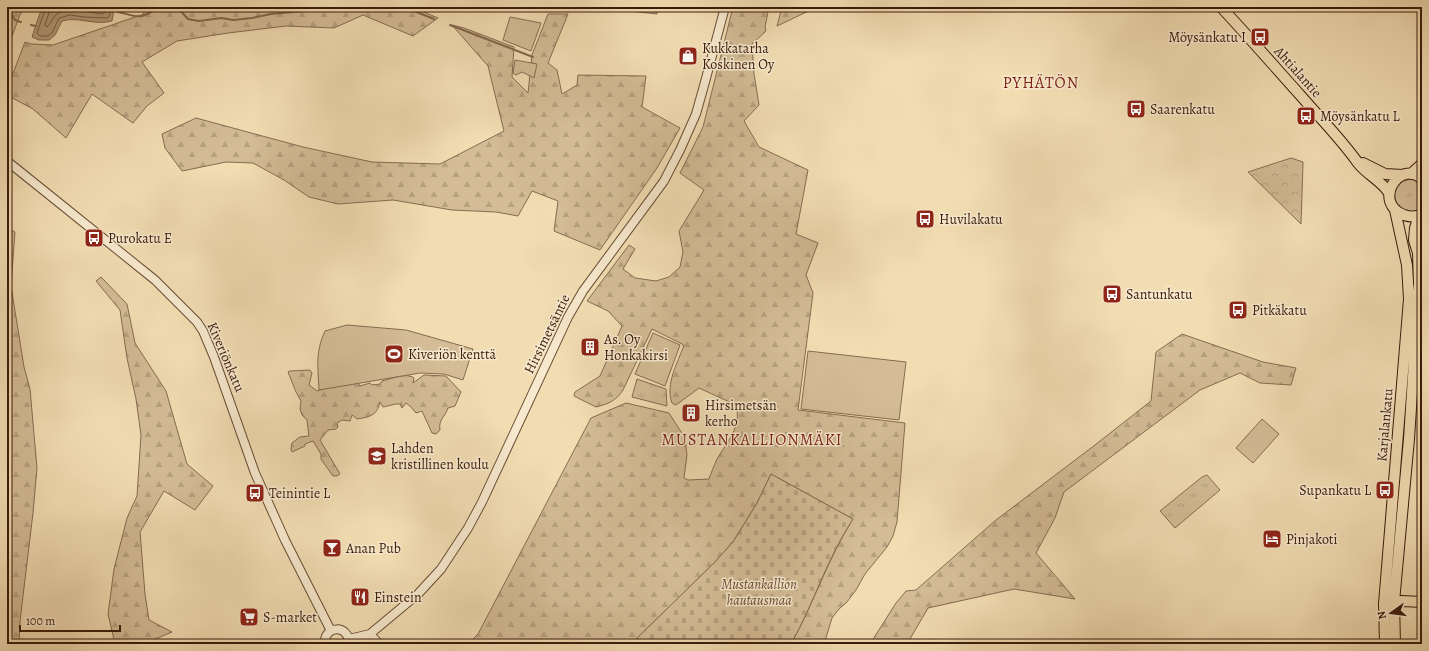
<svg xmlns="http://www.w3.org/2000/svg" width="1429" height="651" font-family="Alegreya,serif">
<defs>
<pattern id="grass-tufts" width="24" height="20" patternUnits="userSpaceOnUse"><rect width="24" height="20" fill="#d3bc96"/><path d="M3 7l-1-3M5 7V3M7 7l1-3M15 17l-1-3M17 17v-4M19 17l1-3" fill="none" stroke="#b6a180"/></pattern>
<pattern id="forest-firs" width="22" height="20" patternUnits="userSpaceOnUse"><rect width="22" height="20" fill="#d3bc96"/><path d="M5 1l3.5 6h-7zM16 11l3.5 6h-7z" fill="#b6a180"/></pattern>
<pattern id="cemetery-stones" width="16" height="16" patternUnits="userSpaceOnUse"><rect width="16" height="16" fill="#d3bc96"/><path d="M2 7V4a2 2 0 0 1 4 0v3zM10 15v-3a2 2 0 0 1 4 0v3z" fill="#b6a180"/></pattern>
<pattern id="park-crowns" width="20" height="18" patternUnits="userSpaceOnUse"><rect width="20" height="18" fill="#d3bc96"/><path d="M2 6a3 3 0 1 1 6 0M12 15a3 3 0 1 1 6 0" fill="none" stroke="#b6a180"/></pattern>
</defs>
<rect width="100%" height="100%" fill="#f2ddb3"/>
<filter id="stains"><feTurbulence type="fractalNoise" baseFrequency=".005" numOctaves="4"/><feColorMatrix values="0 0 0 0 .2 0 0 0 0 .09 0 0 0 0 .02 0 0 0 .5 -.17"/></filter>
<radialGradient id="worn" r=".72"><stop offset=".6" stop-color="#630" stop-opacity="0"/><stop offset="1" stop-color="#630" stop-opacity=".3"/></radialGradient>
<path fill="url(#grass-tufts)" stroke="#866c50" d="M1411 179 1416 180 1422 184V208C1400 225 1379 185 1411 179Z
M637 379 666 389 667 406 632 397Z
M1207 475 1220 490 1175 528 1160 511 1202 477Z"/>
<path fill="url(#forest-firs)" stroke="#866c50" d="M7 7H23L7 49Z
M142 7H412L438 18 413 36 363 15 334 28 286 26 228 33 177 41 142 62 164 93 147 106 133 123 92 94 66 138 33 109 7 95V89L25 42 31 44 53 45 144 14Z
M630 7H657V14L630 11Z
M733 7H769L765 27 766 31 752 44 754 74 759 105 744 121 759 147 808 170 796 234 818 243 806 275 813 293 798 410 905 423 897 522 893 536 887 547 865 574 856 590 847 602 839 609 832 618 824 644H791C814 603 828 558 853 519L771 474 757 503 733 542 714 563 631 644H468L478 634 591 418 626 403 669 413 685 438 687 455 684 478 688 480 709 479C711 473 714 466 717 459 727 442 742 427 736 405L699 388 676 405 672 403C665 384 678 362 684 345L652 329 623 390C616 401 608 404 596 407L574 396 575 392 600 376 622 326 608 311 587 301 629 245 635 249 623 269 635 278 656 281 669 277 680 267 683 252 679 231 704 190 680 173 703 127Z
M782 7H817L777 26Z
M548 14H568L548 63 557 70 562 94 577 85 578 75 646 76 642 107 680 128 657 168 600 250 554 231 558 201 532 191 518 216 496 212 452 210 393 200 338 204 309 197 284 180 253 163 226 162 182 171 165 148 162 134 196 118 303 147 372 162 440 164 504 131 488 66 452 25 464 28 514 47 512 77 528 93 532 55Z
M7 228 15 232 11 286 24 367 30 389 37 468 33 513 20 621 19 644H7Z
M101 277 127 304 135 343 166 391 187 464 213 486 195 510 164 491 140 532 145 594 149 620 172 632 143 644H115L108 614 114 569 127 518 137 496 141 435 136 399 127 358 120 310 96 281Z
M1182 334 1263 362 1296 368 1291 385 1260 383 1240 373 1200 390 1064 492 1055 518 1036 553 1075 599 1014 589 928 608 907 644H870L896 603 906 591 916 590 996 520 1095 445 1151 401 1156 352Z
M310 370 312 373 309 385 317 391 338 384 357 381 360 386 370 383 372 385 380 384 382 381C391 379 407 372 414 378L413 383 424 375 446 376 461 392 455 406 448 408C445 417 438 420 440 430L436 434 432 433 422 411 416 413 411 407 406 403 402 408 400 404H396L383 407 380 402C377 416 369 417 357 419L352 415 350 421 342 420 337 423 338 427 336 429 328 430 320 440 340 474 337 476H333L321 459V454L313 441 305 444V446L292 452 291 449 292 443 300 437 309 436 307 420 302 415 300 409 301 401 296 392 288 372 290 371Z"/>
<path fill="url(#cemetery-stones)" stroke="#866c50" d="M771 474 853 519C827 558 814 603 791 644H631L714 563 733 542 757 503Z"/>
<path fill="url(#park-crowns)" stroke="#866c50" d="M1291 158 1303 162 1301 224 1248 172Z"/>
<path fill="#d3bc96" stroke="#866c50" d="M510 17 541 23 531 51 503 40Z
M515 60 537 64 534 78 522 72 516 75 513 73Z
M347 325 406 330 473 349 463 380 444 374 420 373 319 390C318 367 315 353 325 331Z
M653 333 680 345 665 386 635 374Z
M808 351 906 362 899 420 801 409Z
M1262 419 1279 434 1253 463 1236 448Z"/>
<path fill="#b39b7a" stroke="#83684d" d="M42 7H110L114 9 112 21C95 26 78 16 62 21L55 35 49 40H39L32 37Z"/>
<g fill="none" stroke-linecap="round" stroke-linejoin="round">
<path stroke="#765b42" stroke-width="1" d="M46 7 37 33 40 36H48L52 33 59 18 70 15 84 17 108 18 110 14V7
M51 7 45 25 47 27C51 24 52 18 56 15 66 6 91 13 103 14L105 12V7"/>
<path stroke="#83684d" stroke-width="2" d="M9 7C12 14 12 21 21 22
M175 7 178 8 188 19 199 21 221 18 233 20 252 18 271 14 348 7
M404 7 434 19
M114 11C122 12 134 18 142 16 149 14 155 9 163 7
M31 25 36 26
M450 25 533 57"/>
<defs>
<path id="minor" d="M7 161 155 280 197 322 203 331 214 357 255 473 285 540 331 631
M370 634 379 644
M349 639 370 634 418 594 441 569 468 528 482 502 568 317 583 291 664 181 680 150 696 114 705 82 725 7
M325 644C323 625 350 624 349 644"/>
<path id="major" d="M1221 7C1248 36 1274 66 1301 96 1320 118 1341 139 1358 163 1367 175 1381 180 1389 193
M1363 163 1385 174 1403 175
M1411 174 1422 164
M1422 179C1399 158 1372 203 1404 215 1410 217 1417 217 1422 214
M1388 603 1402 601 1422 602
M1385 644 1384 604 1409 299 1407 265 1395 210
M1395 644 1394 602 1409 439 1419 283 1418 253 1414 240 1415 228 1419 216"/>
</defs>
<use href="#minor" stroke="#684c34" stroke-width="10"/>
<use href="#major" stroke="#3a1b0a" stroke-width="12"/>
<use href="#minor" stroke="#f7e9ce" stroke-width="8"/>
<use href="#major" stroke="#f2ddb3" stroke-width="10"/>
</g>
<defs>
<symbol id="bus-square" viewBox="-11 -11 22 22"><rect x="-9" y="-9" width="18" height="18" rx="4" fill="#8f2418" stroke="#f7e9ce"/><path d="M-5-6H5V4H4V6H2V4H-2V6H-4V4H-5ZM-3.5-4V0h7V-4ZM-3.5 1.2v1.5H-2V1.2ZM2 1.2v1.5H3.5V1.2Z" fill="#fff"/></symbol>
<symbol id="shop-square" viewBox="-11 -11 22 22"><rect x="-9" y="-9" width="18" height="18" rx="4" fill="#8f2418" stroke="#f7e9ce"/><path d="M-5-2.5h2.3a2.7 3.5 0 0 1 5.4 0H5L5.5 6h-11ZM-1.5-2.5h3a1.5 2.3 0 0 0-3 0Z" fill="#fff"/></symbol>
<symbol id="building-square" viewBox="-11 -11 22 22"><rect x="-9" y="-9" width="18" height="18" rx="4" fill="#8f2418" stroke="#f7e9ce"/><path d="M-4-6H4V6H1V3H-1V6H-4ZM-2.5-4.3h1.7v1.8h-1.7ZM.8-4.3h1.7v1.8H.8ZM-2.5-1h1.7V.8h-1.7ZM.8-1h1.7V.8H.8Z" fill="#fff"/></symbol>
<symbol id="stadium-square" viewBox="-11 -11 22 22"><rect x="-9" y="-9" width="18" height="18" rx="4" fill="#8f2418" stroke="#f7e9ce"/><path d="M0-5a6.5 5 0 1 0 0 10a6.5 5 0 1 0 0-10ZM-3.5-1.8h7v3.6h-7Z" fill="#fff"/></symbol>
<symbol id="school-square" viewBox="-11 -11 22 22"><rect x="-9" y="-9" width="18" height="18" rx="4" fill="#8f2418" stroke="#f7e9ce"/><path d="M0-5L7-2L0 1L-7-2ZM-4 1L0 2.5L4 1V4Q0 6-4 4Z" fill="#fff"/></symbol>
<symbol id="hotel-square" viewBox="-11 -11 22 22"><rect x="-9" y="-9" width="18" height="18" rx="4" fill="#8f2418" stroke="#f7e9ce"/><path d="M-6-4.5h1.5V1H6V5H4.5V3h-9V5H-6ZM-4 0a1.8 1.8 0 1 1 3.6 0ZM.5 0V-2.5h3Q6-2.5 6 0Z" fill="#fff"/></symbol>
<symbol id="bar-square" viewBox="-11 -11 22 22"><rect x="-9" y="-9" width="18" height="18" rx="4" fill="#8f2418" stroke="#f7e9ce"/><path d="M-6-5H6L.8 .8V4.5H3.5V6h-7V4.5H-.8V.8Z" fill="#fff"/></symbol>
<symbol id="restaurant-square" viewBox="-11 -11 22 22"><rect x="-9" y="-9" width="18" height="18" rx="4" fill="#8f2418" stroke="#f7e9ce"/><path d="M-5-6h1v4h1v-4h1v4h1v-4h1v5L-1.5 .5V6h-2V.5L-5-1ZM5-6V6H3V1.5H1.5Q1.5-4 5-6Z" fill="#fff"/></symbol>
<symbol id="supermarket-square" viewBox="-11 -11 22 22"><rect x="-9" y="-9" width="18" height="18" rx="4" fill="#8f2418" stroke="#f7e9ce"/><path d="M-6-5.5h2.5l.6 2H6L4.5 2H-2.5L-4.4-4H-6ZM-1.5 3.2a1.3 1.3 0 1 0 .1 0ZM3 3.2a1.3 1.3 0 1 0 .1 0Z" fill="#fff"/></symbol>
</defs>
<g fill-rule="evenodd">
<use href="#bus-square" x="1249" y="26" width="22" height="22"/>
<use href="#shop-square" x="677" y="45" width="22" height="22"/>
<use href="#bus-square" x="1125" y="98" width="22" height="22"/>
<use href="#bus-square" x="1295" y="105" width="22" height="22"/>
<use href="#bus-square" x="914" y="208" width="22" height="22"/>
<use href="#bus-square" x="83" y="227" width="22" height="22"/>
<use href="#bus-square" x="1101" y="283" width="22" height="22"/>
<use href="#bus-square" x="1227" y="299" width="22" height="22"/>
<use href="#building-square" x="579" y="336" width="22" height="22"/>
<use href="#stadium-square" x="383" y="343" width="22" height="22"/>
<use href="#building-square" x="680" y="402" width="22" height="22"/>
<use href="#school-square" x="366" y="445" width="22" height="22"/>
<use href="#bus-square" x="1374" y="479" width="22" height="22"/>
<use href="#bus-square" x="244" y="482" width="22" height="22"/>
<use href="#hotel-square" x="1261" y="528" width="22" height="22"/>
<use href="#bar-square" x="321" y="537" width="22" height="22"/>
<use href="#restaurant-square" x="349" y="586" width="22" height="22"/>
<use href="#supermarket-square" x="238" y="606" width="22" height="22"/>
</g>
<g text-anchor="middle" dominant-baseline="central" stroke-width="3" stroke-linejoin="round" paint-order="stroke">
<g font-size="14" fill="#3a1b0a" stroke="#f7e9ce" text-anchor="start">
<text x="1246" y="37" text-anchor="end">Möysänkatu I</text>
<text x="702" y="48">Kukkatarha<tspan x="702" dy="16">Koskinen Oy</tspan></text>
<text x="1150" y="109">Saarenkatu</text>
<text x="1320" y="116">Möysänkatu L</text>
<text x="939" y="219">Huvilakatu</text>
<text x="108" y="238">Purokatu E</text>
<text x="1126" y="294">Santunkatu</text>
<text x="1252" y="310">Pitkäkatu</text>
<text x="604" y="339">As. Oy<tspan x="604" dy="16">Honkakirsi</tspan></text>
<text x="408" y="354">Kiveriön kenttä</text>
<text x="705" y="405">Hirsimetsän<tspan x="705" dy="16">kerho</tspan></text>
<text x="391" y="448">Lahden<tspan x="391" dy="16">kristillinen koulu</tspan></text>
<text x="1371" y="490" text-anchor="end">Supankatu L</text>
<text x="269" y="493">Teinintie L</text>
<text x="1286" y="539">Pinjakoti</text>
<text x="346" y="548">Anan Pub</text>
<text x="374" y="597">Einstein</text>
<text x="263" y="617">S-market</text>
</g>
<g font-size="14" fill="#3a1b0a" stroke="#f7e9ce">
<text transform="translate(1298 72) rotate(48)">Ahtialantie</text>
<text transform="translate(547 334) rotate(-64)">Hirsimetsäntie</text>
<text transform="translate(226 357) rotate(67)">Kiveriönkatu</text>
<text transform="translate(1385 425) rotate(-85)">Karjalankatu</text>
</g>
<g font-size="14" font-style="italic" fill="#684b34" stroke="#f7e9ce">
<text x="759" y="584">Mustankallion<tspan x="759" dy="16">hautausmaa</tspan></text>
</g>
<g font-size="16" letter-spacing="1" fill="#7a1f14" stroke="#f7e9ce">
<text x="1041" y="83">PYHÄTÖN</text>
<text x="752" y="440">MUSTANKALLIONMÄKI</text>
</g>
</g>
<rect width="1429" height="651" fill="none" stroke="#f2ddb3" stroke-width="24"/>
<rect x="8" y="8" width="1413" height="635" fill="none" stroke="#3a1b0a" stroke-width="2"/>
<rect x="12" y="12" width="1405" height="627" fill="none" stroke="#3a1b0a"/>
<g transform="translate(1391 613) rotate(256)" stroke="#f7e9ce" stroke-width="3" paint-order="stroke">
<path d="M0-3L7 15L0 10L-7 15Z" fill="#3a1b0a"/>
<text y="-6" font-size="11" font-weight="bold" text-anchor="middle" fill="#3a1b0a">N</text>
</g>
<path d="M20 625v6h100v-6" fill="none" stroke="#3a1b0a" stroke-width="2"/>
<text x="26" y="625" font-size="12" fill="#3a1b0a" stroke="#f7e9ce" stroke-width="3" paint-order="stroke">100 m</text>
<rect width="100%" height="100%" filter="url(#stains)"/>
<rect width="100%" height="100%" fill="url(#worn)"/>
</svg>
